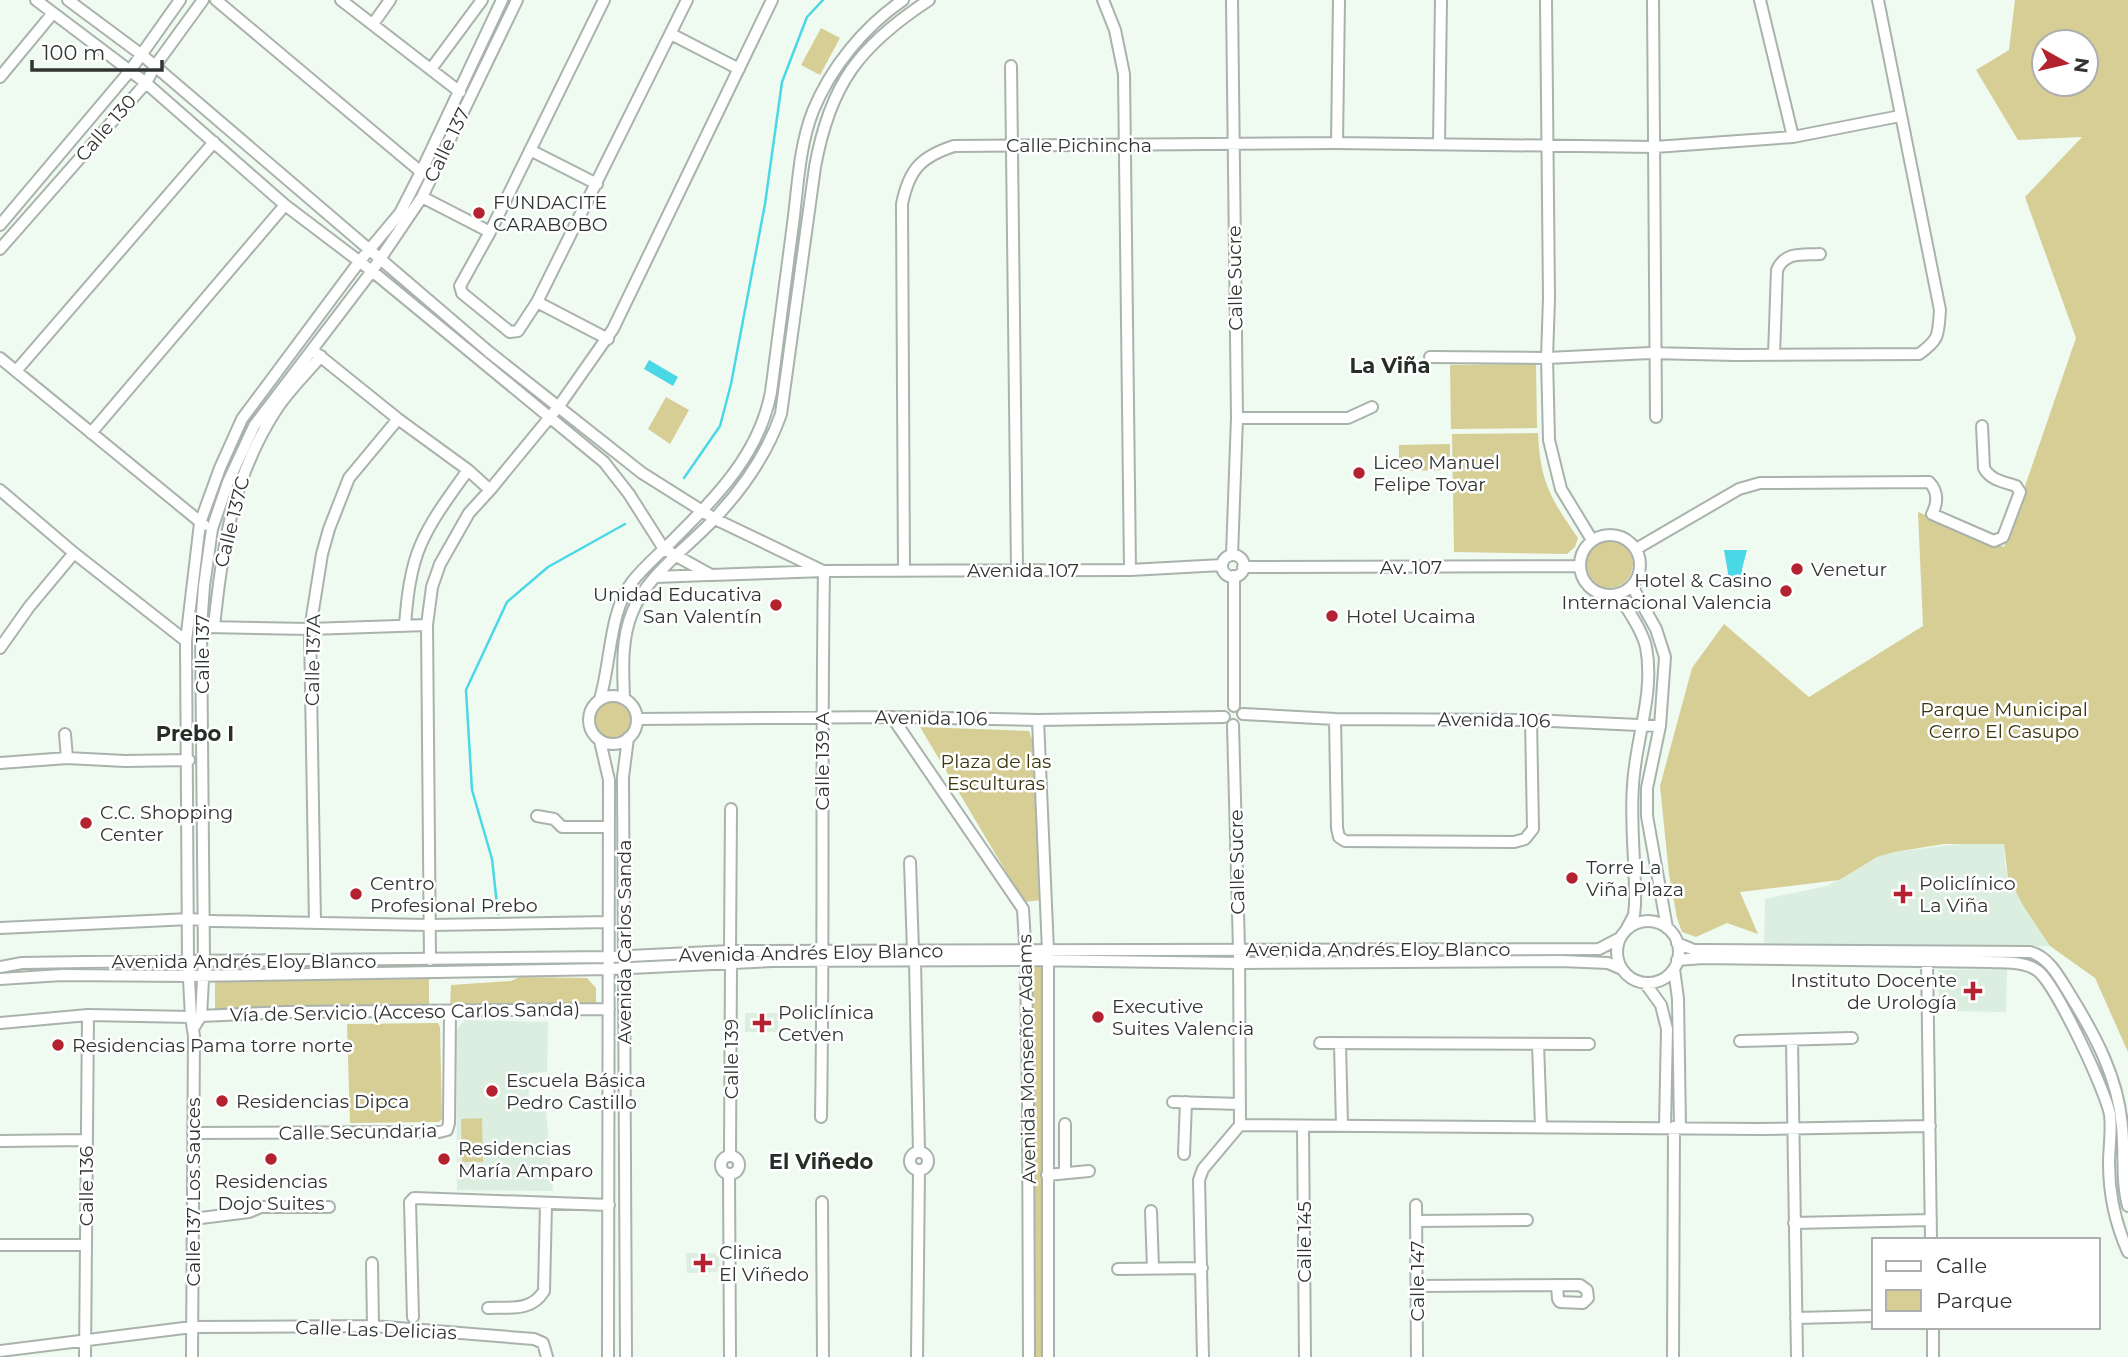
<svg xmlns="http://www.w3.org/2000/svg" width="2128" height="1357" font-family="Montserrat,sans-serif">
<rect width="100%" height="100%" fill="#effaf1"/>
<path fill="#dceee0" d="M1967 843 2004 844 2005 864 2011 884 2050 946 1764 948 1765 899 1827 886 1877 857 1894 852Z
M2007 969 2006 1012 1939 1011 1938 970Z
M745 1013H778V1032H745Z
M464 1020 548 1022 547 1072 528 1073 529 1108 546 1110 553 1191 457 1190 456 1031Z
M686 1253H716V1256H719L720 1269 717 1270V1272L687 1273Z"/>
<path fill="#d6ce95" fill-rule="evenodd" d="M2015 0H2128V1052L2095 978 2050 946 2024 907 2008 877 2004 844H1944L1894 852 1877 857 1839 880 1740 892 1758 934 1727 923 1696 937 1682 932 1677 918 1669 874 1660 786 1692 668 1724 624 1809 697 1923 626 1918 512 2004 547 2076 338 2025 197 2082 137 2018 140 1976 70 2009 50ZM2044 42H2086V84H2044Z
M821 28 840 38 820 75 801 65Z
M1536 364 1537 428 1451 429 1450 365Z
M666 397 689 410 670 444 648 429Z
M1538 433C1540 482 1551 499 1578 538L1575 547 1567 554 1454 552 1452 434Z
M1450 444V470L1399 471V445Z
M1585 564a24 24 0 1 1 48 0a24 24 0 1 1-48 0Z
M592 720a21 21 0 1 1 42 0a21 21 0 1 1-42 0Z
M920 727 1029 731 1034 744 1041 900 1024 902Z
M1026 960H1048V1357H1029Z
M520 977 587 978 596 988V1006L450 1008 451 985 511 981Z
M429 979V1008L215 1010V981Z
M438 1023 440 1027 442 1119 439 1122 350 1123 347 1024Z
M482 1118 483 1162H462L461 1119Z"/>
<path fill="#4bd8e6" d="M649 360 678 377 673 386 644 369Z
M1724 550H1747L1742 569 1743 583 1724 584 1728 573Z"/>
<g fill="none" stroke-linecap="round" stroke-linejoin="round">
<path stroke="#4bd8e6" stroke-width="2.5" d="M684 478 720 426 731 384 765 204 782 82 807 17 823 0
M498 914 492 859 472 790 466 690 507 602 548 567 625 524"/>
<defs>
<path id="minor" d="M36 0 146 83 285 205 372 271 604 462 629 494 664 549 711 575 824 571 1130 570 1222 565
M68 0 142 55 489 352 642 473 715 519 821 570
M216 0 421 172
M341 0 460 92
M604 0 490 232 460 286 462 293 510 332 518 331 537 302 687 0
M1103 0 1115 30 1124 74 1130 570
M1546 0 1549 298 1547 358 1549 440 1561 489 1592 540
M1653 0 1656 417
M1760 0 1793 137
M373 24 390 0
M671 34 739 69
M1011 66 1017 570
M431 69 482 0
M0 77 53 13
M1337 143 1339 0
M1439 143 1441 0
M530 150 597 184
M422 197 490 232
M0 225 129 72 180 0
M0 249 146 83 155 66 203 0
M537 302 608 339
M316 353 398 419 468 470 490 490
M1774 355 1777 270C1785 251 1803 255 1820 254
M1430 357 1547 358 1650 353 1736 355 1919 354C1940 339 1938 335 1940 310L1878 0
M0 358 204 525
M16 371 214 142
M1237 418H1348L1372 407
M91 433 285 205
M0 490 74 553 186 641
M1580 565a30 30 0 1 1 60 0a30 30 0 1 1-60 0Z
M1636 549 1739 489 1760 483 1929 482C1938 491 1938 503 1932 514L1994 541 2003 537 2020 492 2016 486C2004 482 1990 480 1984 468L1982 426
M1232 555 1237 418 1232 0
M1222 566a11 11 0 1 1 22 0a11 11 0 1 1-22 0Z
M1243 567 1580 566
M904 571 902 204C909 170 920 157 954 146L1337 143 1655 147 1793 137 1900 116
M1234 576V706
M655 577 708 575
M1632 586 1656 629 1665 657 1660 726 1647 788V816L1667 928
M1618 595C1628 610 1642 630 1646 647 1655 694 1635 740 1633 786 1630 826 1636 866 1635 905L1634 915 1626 930
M405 625C407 599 410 569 421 544 433 517 451 494 468 470
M208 627 310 629 427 625
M214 627C222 548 232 478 276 410 288 391 306 374 321 356
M0 648 29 607 74 553
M589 720a24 24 0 1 1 48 0a24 24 0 1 1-48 0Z
M624 698C623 670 621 640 632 613 648 573 688 548 716 517 745 486 767 454 781 414L815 167C830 84 859 46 929 0
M600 699C611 663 609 612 632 582 643 568 657 556 669 544 714 499 759 456 771 392 779 333 786 275 794 216 798 182 800 144 813 111 831 67 864 27 903 0
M1243 714 1335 719 1531 720 1660 726
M892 717 1023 909 1026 960 1028 1097 1029 1357
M637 719 892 717 1038 720 1224 717
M1335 719 1337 828 1339 837 1345 841 1514 842 1525 839 1533 829 1531 720
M1038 720 1048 951V1357
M1233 725 1239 949 1240 1125
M65 734 67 758
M600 741 609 780 608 1357
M0 763 67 758 125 761 189 760
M537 816 554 819 562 827H609
M910 862 913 951
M1617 952a31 31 0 1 1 62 0a31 31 0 1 1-62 0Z
M315 923 310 629 322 554 329 529 349 478 398 419
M0 928 190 919 215 921 429 925 608 922
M1677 943 1694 950H1704L2030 952C2049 957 2059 977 2069 993 2095 1035 2118 1077 2122 1126 2125 1153 2121 1180 2128 1206
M730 951 731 809
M1927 958 1931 1240
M430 960 427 625 432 587 440 564 469 513 490 490 559 406 613 329 772 0
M1677 960 1703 958 1991 962C2006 963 2025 961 2038 971 2056 985 2106 1091 2110 1115 2112 1130 2109 1148 2109 1163 2109 1195 2115 1223 2128 1252
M915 961 919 1152
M0 967 22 963 85 962 610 957 730 951 1599 949 1620 938
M1674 969 1678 999 1680 1127
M0 979 62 975 189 976 610 969 772 961 1026 960 1238 963 1561 961 1608 963 1622 969
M1645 983 1661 1005 1667 1029 1665 1127
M201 1016 285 1012 609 1009
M0 1023 88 1015 191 1017
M194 1027 201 1016 204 961 201 627 204 586 212 529 228 482 254 426 372 271 422 197 517 0
M1792 1040 1797 1357
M1740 1041 1852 1038
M1320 1043 1589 1044
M1340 1044 1342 1126
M1538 1044 1541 1127
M1173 1102 1240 1104
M821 1117C824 935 821 753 824 571
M1065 1124V1173
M1240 1125 1759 1129 1930 1126
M1303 1127 1305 1357
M193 1133 439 1132 447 1130 449 1123 450 1012
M0 1141 85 1140
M910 1161a9 9 0 1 1 18 0a9 9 0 1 1-18 0Z
M1184 1154 1186 1102
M730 1156 731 962
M721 1165a9 9 0 1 1 18 0a9 9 0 1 1-18 0Z
M729 1174 730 1357
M1047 1175 1089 1171
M822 1202 823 1357
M1416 1205 1417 1357
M1151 1211 1153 1268
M193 1219 249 1212 261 1207H329
M1416 1221 1527 1220
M1794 1223 1931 1220
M0 1245H86
M372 1263 373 1326
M1118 1269 1202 1268
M1417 1286 1580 1285 1587 1290 1588 1298 1583 1303 1560 1302 1558 1299 1557 1285
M488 1308C510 1307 531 1312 544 1291L546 1204
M413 1317 410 1202 414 1198 609 1205
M1796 1318 1874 1316
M1933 1327V1357
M0 1351 192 1327 373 1326 534 1339 543 1343 547 1357
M85 1357 88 1015
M192 1357 194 1036 191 1017 188 961 186 641 200 523 220 468 242 419 359 262 400 213 421 172 502 0
M626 1357 623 777 628 738
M917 1357 919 1171
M1203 1357 1199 1180 1203 1169 1240 1125
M1673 1357 1674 1127"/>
</defs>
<use href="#minor" stroke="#a9b3ab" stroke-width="14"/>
<use href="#minor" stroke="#fff" stroke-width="10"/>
</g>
<g fill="#b42230" stroke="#fff" stroke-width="2.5">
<circle cx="479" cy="213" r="7"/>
<circle cx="1359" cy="473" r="7"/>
<circle cx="1797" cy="569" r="7"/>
<circle cx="1786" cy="591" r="7"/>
<circle cx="776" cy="605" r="7"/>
<circle cx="1332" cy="616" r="7"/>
<circle cx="86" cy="823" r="7"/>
<circle cx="1572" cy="878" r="7"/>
<circle cx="356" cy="894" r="7"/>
<path d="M1899.5 883.5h7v7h7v7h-7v7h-7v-7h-7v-7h7z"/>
<path d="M1969.5 980.5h7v7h7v7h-7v7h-7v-7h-7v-7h7z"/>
<circle cx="1098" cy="1017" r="7"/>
<path d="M758.5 1012.5h7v7h7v7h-7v7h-7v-7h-7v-7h7z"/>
<circle cx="58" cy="1045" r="7"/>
<circle cx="492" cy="1091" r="7"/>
<circle cx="222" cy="1101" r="7"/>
<circle cx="271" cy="1159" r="7"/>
<circle cx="444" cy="1159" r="7"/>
<path d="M699.5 1252.5h7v7h7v7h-7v7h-7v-7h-7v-7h7z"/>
</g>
<g text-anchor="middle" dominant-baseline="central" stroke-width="5" stroke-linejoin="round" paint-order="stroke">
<g font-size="19" fill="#313532" stroke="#fff">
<text transform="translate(106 128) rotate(-49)">Calle 130</text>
<text transform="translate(447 145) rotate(-64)">Calle 137</text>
<text x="1079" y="145">Calle Pichincha</text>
<text transform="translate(1235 278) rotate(-91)">Calle Sucre</text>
<text transform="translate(232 522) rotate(-76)">Calle 137C</text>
<text x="1411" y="567">Av. 107</text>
<text x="1023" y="570">Avenida 107</text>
<text transform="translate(202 654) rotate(-90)">Calle 137</text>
<text transform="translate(313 660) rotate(-89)">Calle 137A</text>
<text transform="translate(931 718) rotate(1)">Avenida 106</text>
<text transform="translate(1494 720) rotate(1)">Avenida 106</text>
<text transform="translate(822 761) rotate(-90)">Calle 139 A</text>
<text transform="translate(1237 862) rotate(-91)">Calle Sucre</text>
<text transform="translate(624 942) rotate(-90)">Avenida Carlos Sanda</text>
<text x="1378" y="949">Avenida Andrés Eloy Blanco</text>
<text transform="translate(811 953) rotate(-1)">Avenida Andrés Eloy Blanco</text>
<text x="244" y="961">Avenida Andrés Eloy Blanco</text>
<text transform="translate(405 1012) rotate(-1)">Vía de Servicio (Acceso Carlos Sanda)</text>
<text transform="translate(731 1059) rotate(-90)">Calle 139</text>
<text transform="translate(1027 1059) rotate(-91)">Avenida Monseñor Adams</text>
<text transform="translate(358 1132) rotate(-1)">Calle Secundaria</text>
<text transform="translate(86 1186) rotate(-90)">Calle 136</text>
<text transform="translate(193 1192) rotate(-90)">Calle 137 Los Sauces</text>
<text transform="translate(1304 1242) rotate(-90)">Calle 145</text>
<text transform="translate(1417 1281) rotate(-90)">Calle 147</text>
<text transform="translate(376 1330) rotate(2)">Calle Las Delicias</text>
</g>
<g font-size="19" fill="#313532" stroke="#fff" text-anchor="start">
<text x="493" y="202">FUNDACITE<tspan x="493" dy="22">CARABOBO</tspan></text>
<text x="1373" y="462">Liceo Manuel<tspan x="1373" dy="22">Felipe Tovar</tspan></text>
<text x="1811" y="569">Venetur</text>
<text x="1772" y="580" text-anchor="end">Hotel &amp; Casino<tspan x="1772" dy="22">Internacional Valencia</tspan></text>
<text x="762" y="594" text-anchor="end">Unidad Educativa<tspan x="762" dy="22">San Valentín</tspan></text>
<text x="1346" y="616">Hotel Ucaima</text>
<text x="100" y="812">C.C. Shopping<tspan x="100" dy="22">Center</tspan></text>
<text x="1586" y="867">Torre La<tspan x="1586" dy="22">Viña Plaza</tspan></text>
<text x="370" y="883">Centro<tspan x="370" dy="22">Profesional Prebo</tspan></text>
<text x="1919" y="883">Policlínico<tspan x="1919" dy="22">La Viña</tspan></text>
<text x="1957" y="980" text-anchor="end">Instituto Docente<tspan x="1957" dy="22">de Urología</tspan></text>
<text x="1112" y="1006">Executive<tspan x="1112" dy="22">Suites Valencia</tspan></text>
<text x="778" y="1012">Policlínica<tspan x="778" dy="22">Cetven</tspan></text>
<text x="72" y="1045">Residencias Pama torre norte</text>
<text x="506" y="1080">Escuela Básica<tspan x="506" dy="22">Pedro Castillo</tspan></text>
<text x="236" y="1101">Residencias Dipca</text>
<text x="458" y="1148">Residencias<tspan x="458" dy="22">María Amparo</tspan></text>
<text x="271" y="1181" text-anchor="middle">Residencias<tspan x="271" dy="22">Dojo Suites</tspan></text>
<text x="719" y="1252">Clinica<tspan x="719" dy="22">El Viñedo</tspan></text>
</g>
<g font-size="19" fill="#3c360b" stroke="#fff">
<text x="2004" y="709">Parque Municipal<tspan x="2004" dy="22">Cerro El Casupo</tspan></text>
<text x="996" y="761">Plaza de las<tspan x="996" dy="22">Esculturas</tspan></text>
</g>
<g font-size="21" font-weight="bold" fill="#262e28" stroke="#fff">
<text x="1390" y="365">La Viña</text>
<text x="195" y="733">Prebo I</text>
<text x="821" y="1161">El Viñedo</text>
</g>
</g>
<rect x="1872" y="1238" width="228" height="91" fill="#ffffff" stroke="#adaead" stroke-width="2"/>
<rect x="1886" y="1261" width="35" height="10" fill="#ffffff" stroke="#adaead" stroke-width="2"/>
<text x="1936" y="1273" font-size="21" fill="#313532">Calle</text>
<rect x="1886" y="1290" width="35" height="21" fill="#d6ce95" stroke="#adaead" stroke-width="2"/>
<text x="1936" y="1308" font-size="21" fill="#313532">Parque</text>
<g transform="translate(2065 63) rotate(98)"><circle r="33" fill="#ffffff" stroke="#adaead" stroke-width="2"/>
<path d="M0-5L12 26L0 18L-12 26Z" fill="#b42230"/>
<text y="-10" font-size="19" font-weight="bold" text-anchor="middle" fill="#313532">N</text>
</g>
<path d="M32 60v10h130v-10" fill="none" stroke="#313532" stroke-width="3.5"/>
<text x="42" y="60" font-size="21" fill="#313532" stroke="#ffffff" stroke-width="5" paint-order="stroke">100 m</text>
</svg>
